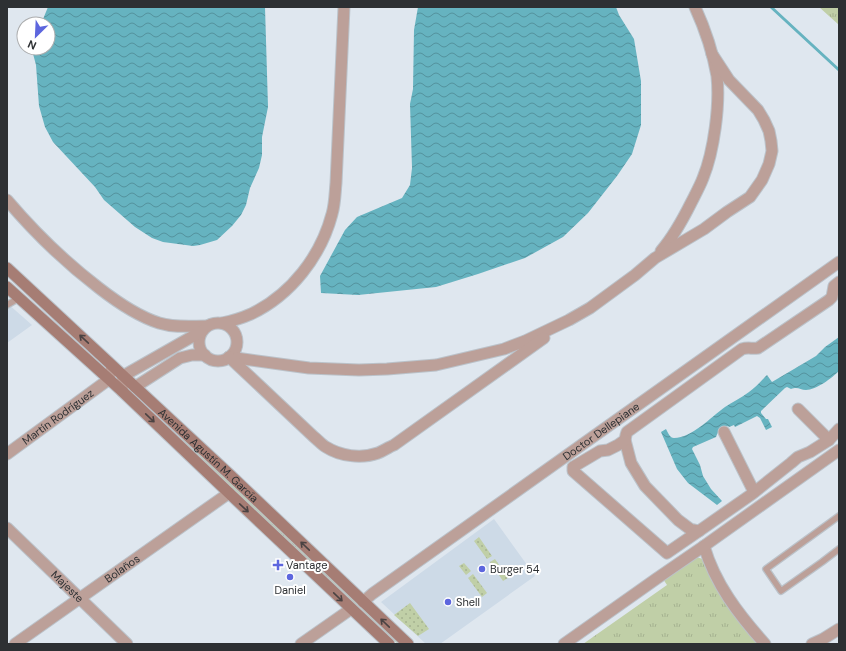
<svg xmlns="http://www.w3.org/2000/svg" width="846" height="651" font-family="'DM Sans',sans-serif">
<defs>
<pattern id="grass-tufts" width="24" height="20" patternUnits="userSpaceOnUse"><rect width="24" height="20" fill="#c0cfa7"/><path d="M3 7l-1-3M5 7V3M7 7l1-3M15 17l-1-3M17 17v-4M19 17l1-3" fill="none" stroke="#a5b290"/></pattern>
<pattern id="garden-dots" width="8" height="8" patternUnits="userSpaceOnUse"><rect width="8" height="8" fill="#c0cfa7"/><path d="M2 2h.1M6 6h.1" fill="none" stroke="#a5b290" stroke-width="1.8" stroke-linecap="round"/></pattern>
<pattern id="water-waves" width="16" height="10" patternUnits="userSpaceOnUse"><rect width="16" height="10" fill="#66b3c0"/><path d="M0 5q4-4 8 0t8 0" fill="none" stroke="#54929d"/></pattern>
</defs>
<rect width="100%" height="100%" fill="#dfe7ef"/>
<path fill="#cddae7" d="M7 303 32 325 7 343Z
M494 519 535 576 440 644H426L381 602Z"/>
<path fill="url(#grass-tufts)" d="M819 7H839V25Z
M127 383 404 644H398C307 559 217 473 126 388Z
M693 557 700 558 704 560 761 644H583L667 585 663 579Z"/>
<path fill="url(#garden-dots)" d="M479 537 492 556 487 559 474 541Z
M495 559 508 578 503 581 490 562Z
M464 563 471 571 466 575 459 566Z
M473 574 487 593 482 597 468 578Z
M410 603 429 629 418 636 394 615Z"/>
<path fill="url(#water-waves)" d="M48 7H265L268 107 262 137V155L259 168 250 188 246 205 241 215 232 226 217 240 200 245 193 246 163 242 152 238 135 227 104 200 95 187 53 142 45 127 39 106 36 65 32 50 33 48H48V24H41Z
M418 7H616L619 15 634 39 641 81V125L632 154 617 176 588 213 563 237 525 258 478 274 436 287 358 295 321 293 320 276 345 230 357 217 402 198 410 185 412 168 410 104 413 89 414 30Z
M839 337V371C832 378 816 390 806 390 800 390 798 386 791 389L787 387 785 388 761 411V413L766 419H768L772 427 766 430 760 418 757 416 735 427 734 425 729 427 728 426C722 429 718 430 716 437L693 447 692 449 700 465 703 476 711 489 722 501 717 505 688 483 677 469 661 432 666 429C668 433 670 438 674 438 692 438 711 417 725 407 732 402 741 398 749 392 755 388 761 381 767 375L772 382 816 356 825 347Z"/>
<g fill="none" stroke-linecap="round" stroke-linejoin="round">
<path stroke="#66b3c0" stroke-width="3" d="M771 7 839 70"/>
<defs>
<path id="service" d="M7 305 19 298
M839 516 766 569 781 591 822 562 839 549"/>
<g id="minor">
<path d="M7 200C35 233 65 262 99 288 117 302 137 316 159 323 175 328 191 326 207 326"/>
<path d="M661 251C674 236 682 221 691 203 695 195 700 186 703 178 714 151 720 105 717 76 713 53 705 29 695 7"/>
<path d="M839 282 834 286 832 297 829 300 758 348C752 349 748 347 742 349L627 432 626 435 625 440 631 463 645 486 678 520 690 529 699 531 752 494 791 463 798 457 810 452 829 440 839 429"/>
<path d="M222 323C232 321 242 318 251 314 291 295 321 256 332 214 335 204 335 193 336 183L344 7"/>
<circle cx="218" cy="342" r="19"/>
<path d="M229 357 309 368 359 370 387 369 436 365 504 349 525 341 569 320 590 308 635 275 655 258 704 229 727 212 750 197 762 180 769 164 772 151 771 141 769 131 764 120 758 110 729 80 712 54"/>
<path d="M229 357 314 437C318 440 322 445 326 447 340 456 361 459 378 453 383 451 389 447 394 445L544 338"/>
<path d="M135 387 180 358 192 355H205"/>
<path d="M122 391 123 376 202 331"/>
<path d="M798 409 829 440"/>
<path d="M724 432 754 492"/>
<path d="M625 440 618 445 608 450 600 451 573 467V471L667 553 699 531"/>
<path id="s1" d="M7 454 108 380 111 370"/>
<path id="s2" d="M7 528 127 644"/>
<path d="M704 546C715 584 739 615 765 644"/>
<path id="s3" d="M363 602 372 594 839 262"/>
<path id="s4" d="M15 644 229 493"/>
<path d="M301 644 351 609"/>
<path d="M564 644 656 579 704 546 839 450"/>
<path d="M812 644 823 639 839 629"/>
</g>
<g id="secondary">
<path id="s5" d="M7 268 229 474 408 644"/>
<path d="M7 287 122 391 229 493 389 644"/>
</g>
</defs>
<use href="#service" stroke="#bbc2c9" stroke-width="8"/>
<use href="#minor" stroke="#bbc2c9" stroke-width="13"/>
<use href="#secondary" stroke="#bbc2c9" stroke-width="13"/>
<use href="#service" stroke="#bca099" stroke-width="5.5"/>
<use href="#minor" stroke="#bca099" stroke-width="11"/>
<use href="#secondary" stroke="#a67d74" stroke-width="11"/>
</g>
<defs><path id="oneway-shaft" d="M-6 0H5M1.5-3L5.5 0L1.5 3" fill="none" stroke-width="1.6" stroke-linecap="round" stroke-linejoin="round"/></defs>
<g stroke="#4b4343">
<use href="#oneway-shaft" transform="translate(84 339) rotate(-137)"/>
<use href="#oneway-shaft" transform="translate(150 418) rotate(44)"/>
<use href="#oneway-shaft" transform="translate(244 508) rotate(43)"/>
<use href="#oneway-shaft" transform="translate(305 546) rotate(-136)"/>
<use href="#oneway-shaft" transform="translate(338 597) rotate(44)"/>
<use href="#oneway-shaft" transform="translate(385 623) rotate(-136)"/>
</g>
<g fill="#5d66de" stroke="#fff" stroke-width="1.5">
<path d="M276 559h4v4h4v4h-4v4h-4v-4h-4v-4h4z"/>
<circle cx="482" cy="569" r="4"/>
<circle cx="290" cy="577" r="4"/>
<circle cx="448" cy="602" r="4"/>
</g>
<g text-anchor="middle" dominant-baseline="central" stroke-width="4" stroke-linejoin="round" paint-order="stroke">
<g font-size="11" fill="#2d3033" stroke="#fff">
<text stroke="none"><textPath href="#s1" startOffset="63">Martín Rodríguez</textPath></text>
<text stroke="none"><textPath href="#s3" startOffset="293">Doctor Dellepiane</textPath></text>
<text stroke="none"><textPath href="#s5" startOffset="275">Avenida Agustín M. García</textPath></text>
<text stroke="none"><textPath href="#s4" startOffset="131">Bolaños</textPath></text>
<text stroke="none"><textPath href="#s2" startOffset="84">Majeste</textPath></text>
</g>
<g font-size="11" fill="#2d3033" stroke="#fff" text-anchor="start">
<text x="286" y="565">Vantage</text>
<text x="490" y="569">Burger 54</text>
<text x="290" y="590" text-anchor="middle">Daniel</text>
<text x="456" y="602">Shell</text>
</g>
</g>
<rect width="846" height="651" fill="none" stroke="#2d3033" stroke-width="16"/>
<g transform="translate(36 36) rotate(204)"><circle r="19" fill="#ffffff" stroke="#abacad"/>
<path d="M0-3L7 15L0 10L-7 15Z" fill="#5d66de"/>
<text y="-6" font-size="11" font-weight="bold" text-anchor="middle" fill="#2d3033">N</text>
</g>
</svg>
